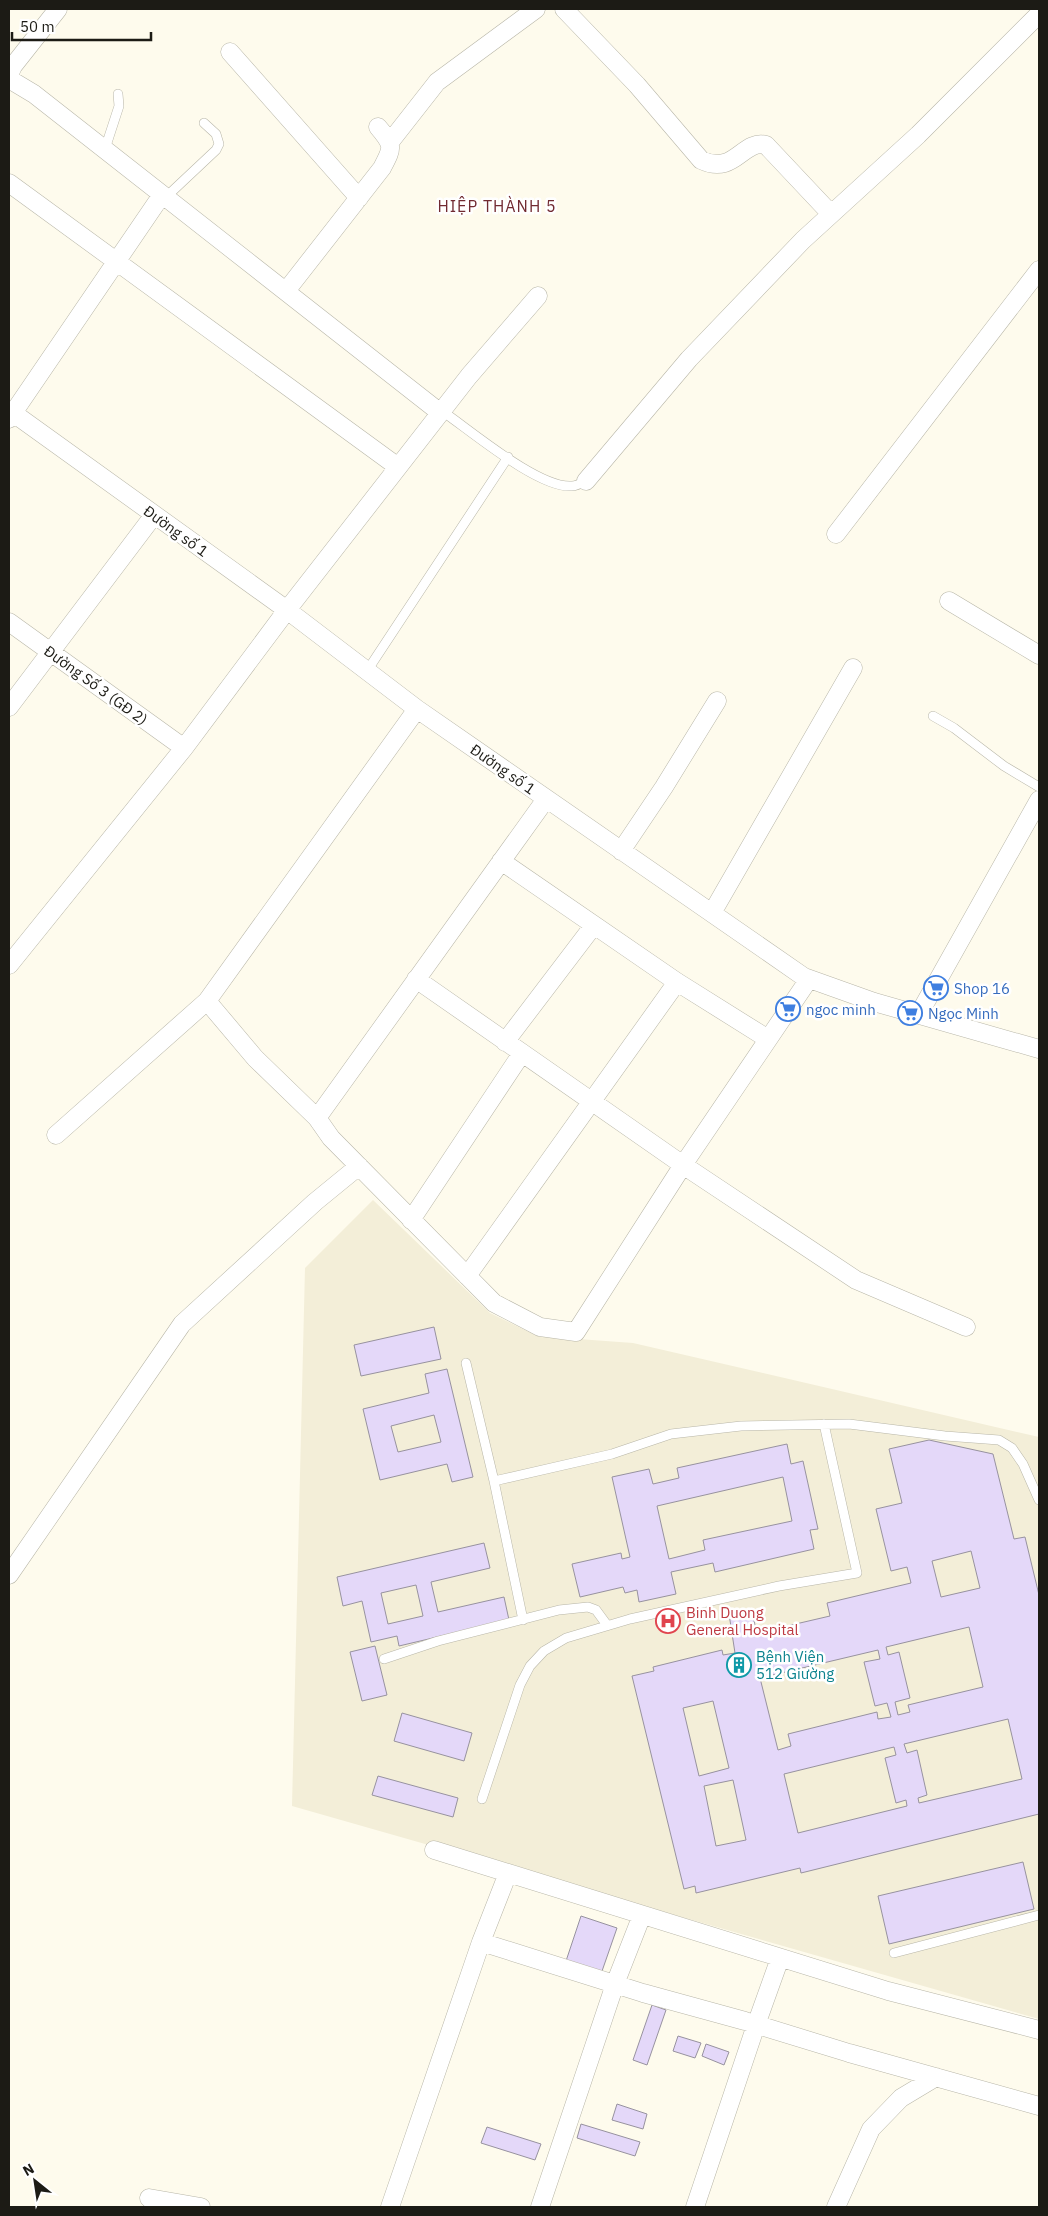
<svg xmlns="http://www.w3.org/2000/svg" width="1048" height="2216" font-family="'IBM Plex Sans',sans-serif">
<rect width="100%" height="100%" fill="#fefbed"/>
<path fill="#f3eed8" d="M373 1200 490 1313 537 1336 633 1343 1039 1437V2019L292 1806 305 1268Z"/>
<path fill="#e4d8f9" stroke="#97929f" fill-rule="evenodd" d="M434 1327 441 1359 361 1376 354 1345Z
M447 1369 473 1477 452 1482 447 1464 380 1480 363 1409 429 1393 425 1374ZM434 1415 441 1442 398 1452 391 1426Z
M929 1440 993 1454 1014 1539 1025 1537 1039 1595V1814L801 1873 800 1868 696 1893 695 1886 684 1889 632 1676 654 1671 653 1667 722 1650 723 1655 735 1653 729 1614 751 1609 757 1633 830 1616 827 1603 911 1583 907 1567 891 1571 876 1509 902 1503 889 1449ZM971 1551 980 1588 941 1597 932 1561ZM969 1627 983 1687 908 1705 910 1712 898 1715 895 1702 910 1698 899 1652 888 1655 886 1647ZM878 1650 880 1659 864 1662 875 1706 887 1703 891 1717 878 1719 877 1712 788 1734 791 1746 778 1750 760 1678ZM713 1701 729 1768 699 1776 683 1708ZM1008 1719 1022 1779 919 1803 918 1798 927 1795 917 1750 907 1753 904 1744ZM894 1747 896 1755 885 1758 896 1803 906 1800 907 1806 798 1833 784 1774ZM733 1780 746 1840 716 1846 704 1786Z
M787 1444 791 1464 803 1461 818 1529 810 1530 814 1549 715 1572 713 1563 671 1572 676 1594 639 1602 637 1590 625 1593 623 1587 580 1597 572 1564 621 1553 622 1559 630 1557 612 1477 649 1469 653 1484 679 1478 677 1468ZM783 1477 792 1521 703 1540 705 1550 669 1559 657 1506Z
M484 1543 490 1568 431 1582 438 1612 504 1597 509 1620 399 1646 397 1636 371 1642 362 1601 343 1606 337 1577ZM416 1585 423 1616 388 1624 381 1593Z
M375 1646 387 1695 362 1701 350 1652Z
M402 1713 472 1733 464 1761 394 1741Z
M378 1776 458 1798 453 1817 372 1795Z
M1023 1862 1034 1909 889 1944 878 1896Z
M581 1916 617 1928 601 1974 566 1961Z
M652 2005 666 2010 647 2065 633 2060Z
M678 2036 701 2043 695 2058 673 2051Z
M706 2044 729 2052 724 2065 702 2056Z
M617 2104 647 2114 643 2129 612 2120Z
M581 2124 640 2142 635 2156 577 2138Z
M487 2127 541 2144 535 2160 481 2143Z"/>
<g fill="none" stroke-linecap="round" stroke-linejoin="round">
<defs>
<path id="lane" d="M105 149 119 106 118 94
M166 197 216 150 219 144 216 134 204 123
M442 411C470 430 539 489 572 486 576 486 582 483 586 481
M367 671 508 457
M933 716 954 728 1004 766 1039 787
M466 1363 494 1481 523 1620
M494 1481 612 1454 671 1434 741 1426 849 1424 945 1436 999 1440 1012 1448 1023 1464 1039 1500
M384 1659 438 1641 559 1610 588 1607 596 1610 607 1625
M482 1799 520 1685 530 1666 544 1651 566 1638 630 1619 779 1586 857 1573 824 1424
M894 1953 1039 1915"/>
<path id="street" d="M564 9 637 85 701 160C735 176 742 139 766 145L831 214
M230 52 359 198
M9 75 13 66 58 9
M9 79 34 94 433 407 442 411
M390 142 437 82 536 9
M9 183 398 467
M286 291 382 168C393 147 394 146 378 127
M9 410 287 610 417 709 804 977 874 1002 1039 1049
M9 419 157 202 166 197
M586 481 689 359 803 240 918 135 1039 14
M836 534 1039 270
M949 601 1039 655
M9 622 184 748
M9 707 154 515
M621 851 664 787 717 701
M501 861 677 982 768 1039
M712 913 853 668
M9 965 184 748 287 610 469 376 538 296
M416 979 683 1165 856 1280 966 1327
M207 1001 255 1058 317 1118 331 1138 494 1303 540 1327 576 1332 683 1165 809 979
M919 1014 1039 800
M505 1042 594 925
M317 1118 546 799
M56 1135 207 1001 417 709
M411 1220 522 1053
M467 1276 677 982
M9 1575 182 1324 315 1202 359 1166
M434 1850 888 1991 1039 2030
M481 1942 643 1993 745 2021 849 2053 1039 2106
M149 2198 201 2207
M390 2207 481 1942 508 1873
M540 2207 615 1984 642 1915
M695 2207 756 2025 780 1958
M836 2207 871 2129 901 2098 936 2077"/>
</defs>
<use href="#lane" stroke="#b8b6a8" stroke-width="10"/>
<use href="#street" stroke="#b8b6a8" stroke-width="19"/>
<use href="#lane" stroke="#fff" stroke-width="9"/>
<use href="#street" stroke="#fff" stroke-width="18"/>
</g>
<defs>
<symbol id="supermarket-ring" viewBox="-11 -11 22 22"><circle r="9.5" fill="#fff" stroke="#3f7fe0" stroke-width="1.5"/><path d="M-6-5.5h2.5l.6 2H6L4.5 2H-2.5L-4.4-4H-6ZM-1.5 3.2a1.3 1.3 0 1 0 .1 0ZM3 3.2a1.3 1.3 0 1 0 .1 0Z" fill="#3f7fe0"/></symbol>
<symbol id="hospital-ring" viewBox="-11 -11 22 22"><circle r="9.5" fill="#fff" stroke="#e0444e" stroke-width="1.5"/><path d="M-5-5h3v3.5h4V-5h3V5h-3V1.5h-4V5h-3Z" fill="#e0444e"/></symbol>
<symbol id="building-ring" viewBox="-11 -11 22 22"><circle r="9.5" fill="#fff" stroke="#0f9aa8" stroke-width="1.5"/><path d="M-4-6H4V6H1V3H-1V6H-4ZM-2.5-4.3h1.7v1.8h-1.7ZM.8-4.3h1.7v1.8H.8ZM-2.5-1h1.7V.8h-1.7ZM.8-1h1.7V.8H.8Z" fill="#0f9aa8"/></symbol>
</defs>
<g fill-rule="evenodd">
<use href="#supermarket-ring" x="922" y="974" width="28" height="28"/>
<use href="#supermarket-ring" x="774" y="995" width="28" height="28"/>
<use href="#supermarket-ring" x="896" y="999" width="28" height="28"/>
<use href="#hospital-ring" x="654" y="1607" width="28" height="28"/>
<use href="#building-ring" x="725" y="1651" width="28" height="28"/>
</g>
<g text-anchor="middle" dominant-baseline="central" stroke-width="5" stroke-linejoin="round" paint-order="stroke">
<g font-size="15" fill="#1c1b15" stroke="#fff">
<text transform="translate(176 531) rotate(36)">Đường số 1</text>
<text transform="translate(96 685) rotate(36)">Đường Số 3 (GĐ 2)</text>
<text transform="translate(503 769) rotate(35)">Đường số 1</text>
</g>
<g font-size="15" fill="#366cbe" stroke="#fff" text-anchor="start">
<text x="954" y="988">Shop 16</text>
<text x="806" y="1009">ngoc minh</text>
<text x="928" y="1013">Ngọc Minh</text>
</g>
<g font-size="15" fill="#be3a42" stroke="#fff" text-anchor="start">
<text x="686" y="1612">Binh Duong<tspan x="686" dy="17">General Hospital</tspan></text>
</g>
<g font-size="15" fill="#0d838f" stroke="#fff" text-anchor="start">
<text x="756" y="1656">Bệnh Viện<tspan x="756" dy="17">512 Giường</tspan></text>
</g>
<g font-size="16" letter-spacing="1" fill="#712a31" stroke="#fff">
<text x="497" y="206">HIỆP THÀNH 5</text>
</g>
</g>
<rect width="1048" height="2216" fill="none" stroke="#1c1b15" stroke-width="20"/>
<g transform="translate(35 2181) rotate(330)" stroke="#ffffff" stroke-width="4" paint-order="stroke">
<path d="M0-4L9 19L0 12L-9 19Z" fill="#1c1b15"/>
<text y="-8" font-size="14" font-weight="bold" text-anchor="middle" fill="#1c1b15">N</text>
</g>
<path d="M12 32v8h139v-8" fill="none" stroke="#1c1b15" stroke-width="2.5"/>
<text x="20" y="32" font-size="15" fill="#1c1b15" stroke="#ffffff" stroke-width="4" paint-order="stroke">50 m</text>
</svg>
